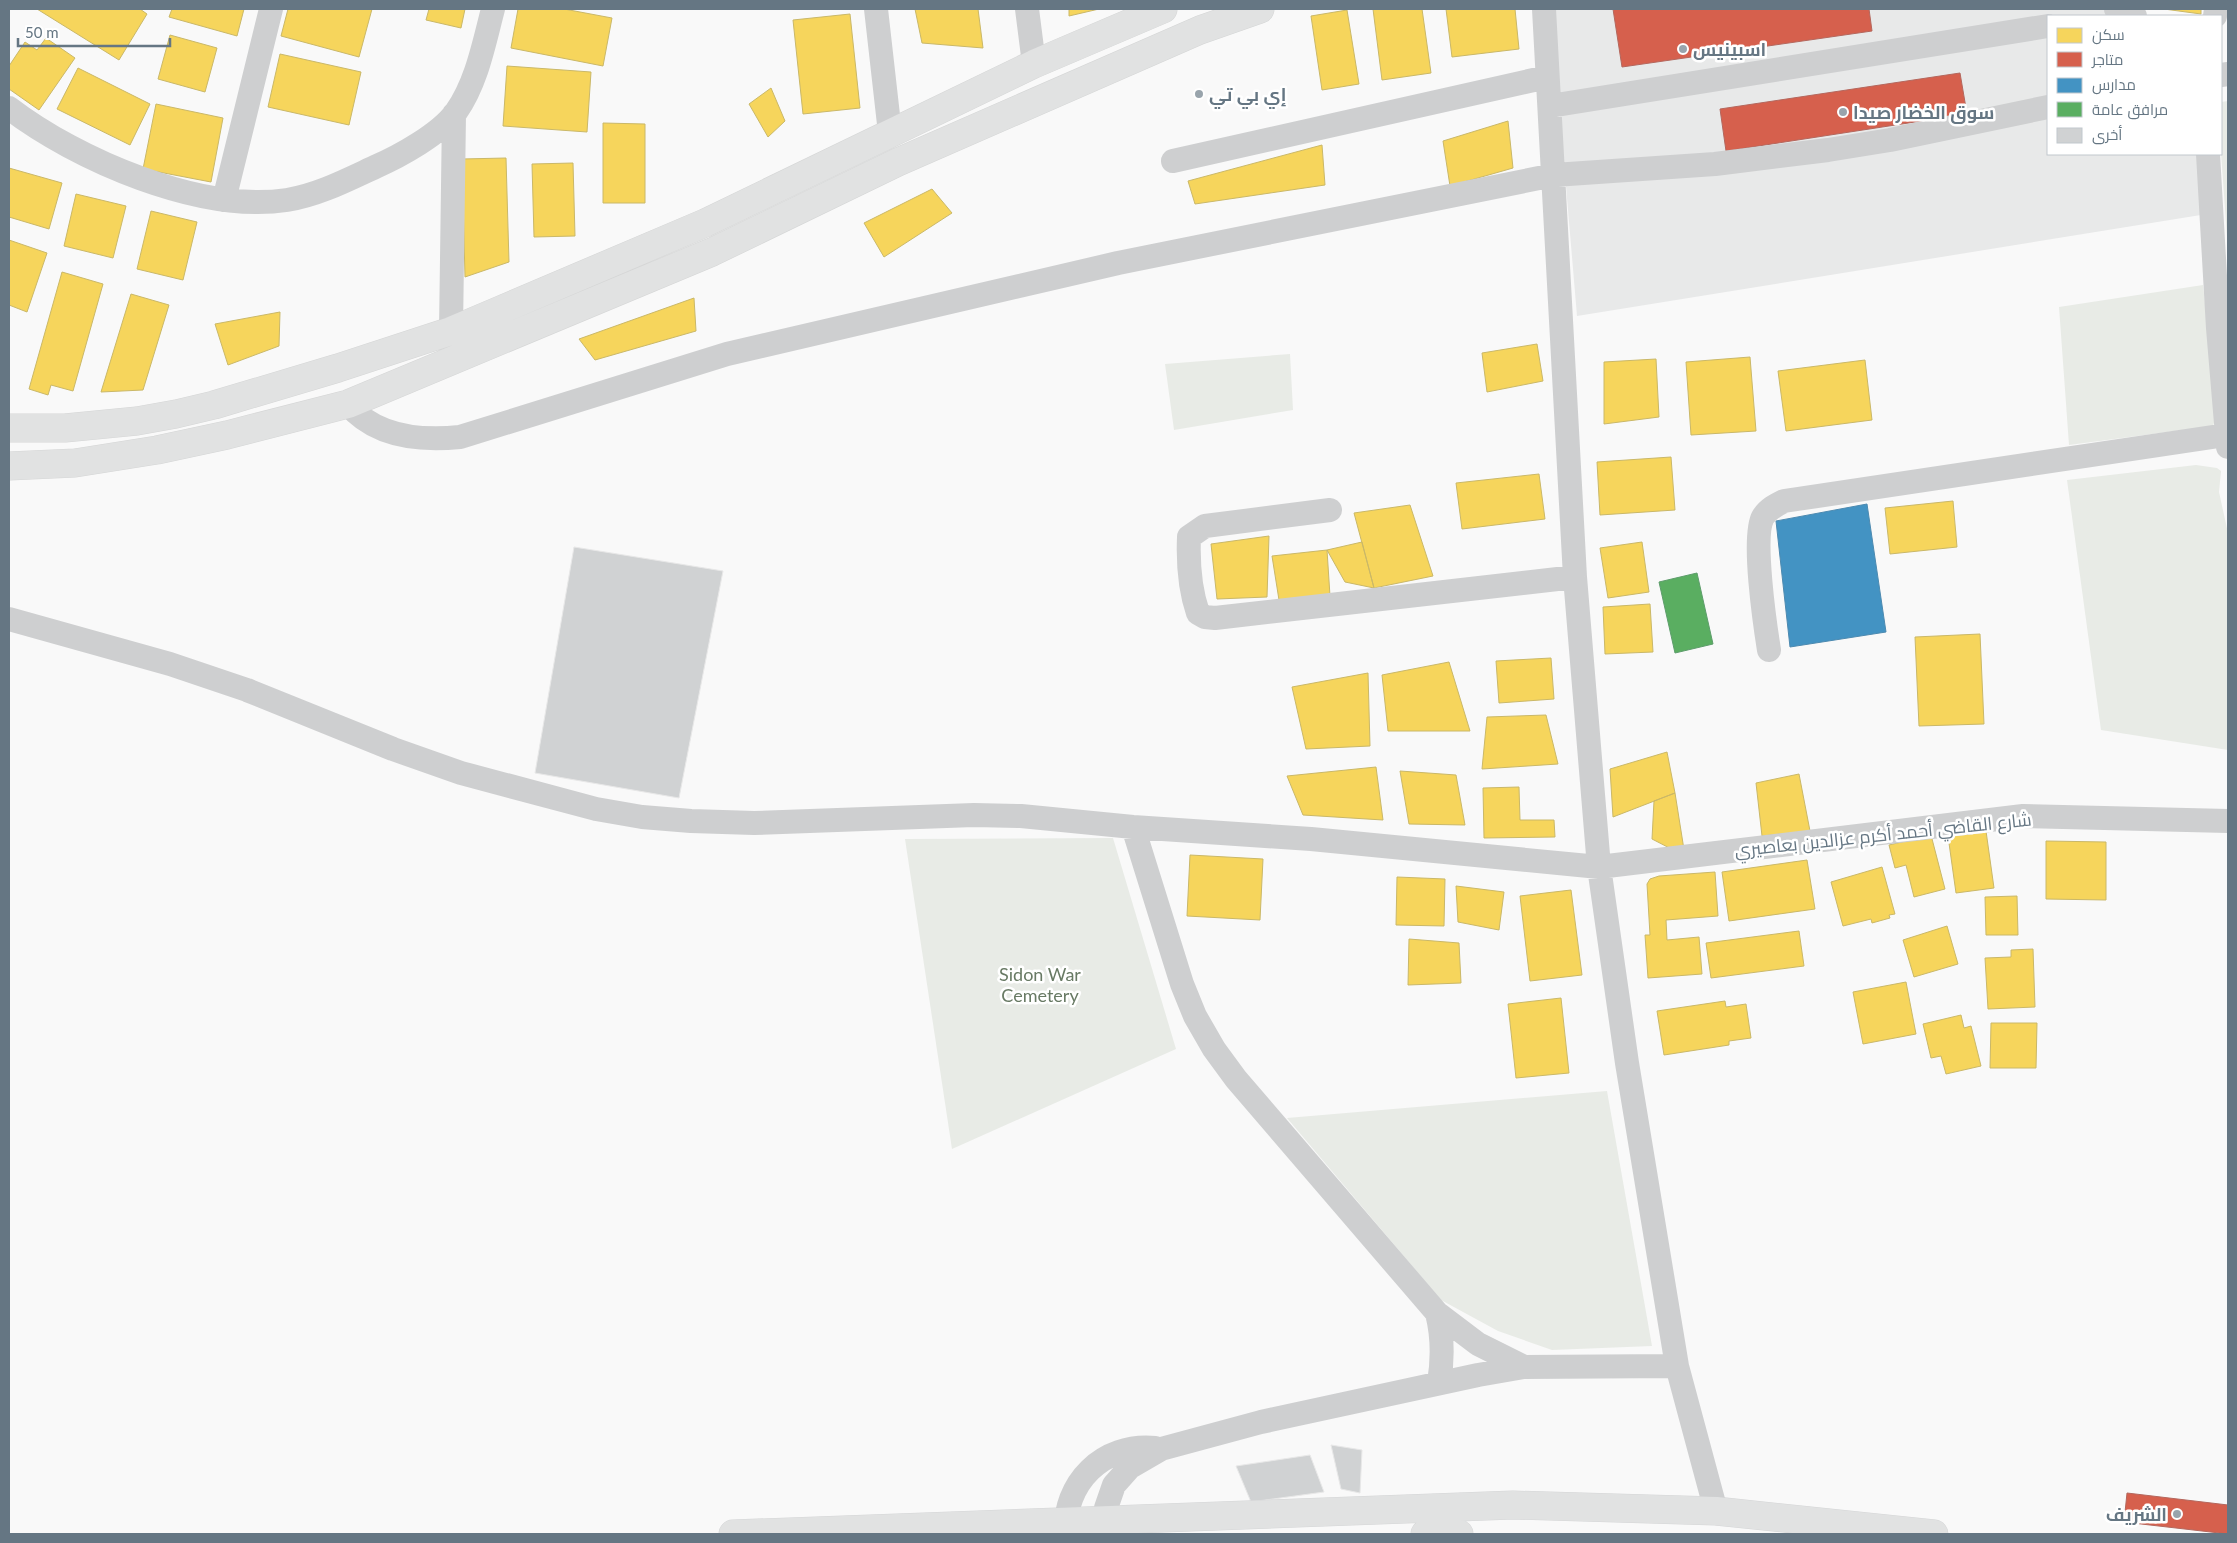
<svg xmlns="http://www.w3.org/2000/svg" width="2237" height="1543" font-family="Lato,Cairo,sans-serif">
<rect width="100%" height="100%" fill="#f9f9f9"/>
<path fill="#e8e9e9" d="M1551 9H2129L2145 16H2048V154H2204L2207 214 1577 316Z"/>
<path fill="#e8ebe6" d="M2228 101V250L2221 153V102Z
M2203 285 2217 414 2213 426 2069 445 2059 307Z
M1290 354 1293 410 1174 430 1165 364Z
M2196 465 2217 468 2221 471 2219 492 2228 533V750L2101 730 2067 480Z
M1113 838 1176 1049 952 1149 905 839Z
M1607 1091 1652 1346 1552 1350 1498 1331 1441 1300 1287 1118Z"/>
<path fill="#f6d55c" stroke="#cab868" d="M37 9H140L147 14 119 60Z
M172 9H244L237 36 169 17Z
M288 9H372L359 57 281 36Z
M429 9H465L461 28 426 20Z
M518 9H564L612 18 603 66 511 48Z
M915 9H978L983 48 922 43Z
M1069 9H1099L1069 16Z
M1373 9H1422L1431 73 1382 80Z
M1446 9H1515L1519 49 1452 57Z
M2164 9H2201V14Z
M1347 10 1359 84 1322 90 1311 16Z
M850 14 860 108 803 114 793 20Z
M170 35 217 48 205 92 158 79Z
M46 38 75 58 39 110 9 89V66L25 42 37 50Z
M280 54 361 72 349 125 268 107Z
M507 66 591 72 587 132 503 126Z
M78 68 150 104 130 145 57 109Z
M771 88 785 121 768 137 749 104Z
M156 104 223 118 211 182 143 169Z
M1508 121 1513 168 1450 186 1443 141Z
M603 123 645 124V203H603Z
M1322 145 1325 185 1195 204 1188 181Z
M506 158 509 262 465 277 462 159Z
M573 163 575 236 534 237 532 164Z
M9 168 62 183 49 229 9 217Z
M932 189 952 213 884 257 864 223Z
M76 194 126 206 113 258 64 246Z
M151 211 197 222 183 280 137 269Z
M9 240 47 253 27 312 9 305Z
M62 272 103 284 73 391 51 385 48 395 29 389Z
M131 294 169 305 143 390 101 392Z
M694 298 696 331 595 360 579 339Z
M280 312 279 346 228 365 215 324Z
M1537 344 1543 381 1487 392 1482 353Z
M1750 357 1756 431 1691 435 1686 362Z
M1656 359 1659 417 1604 424V362Z
M1865 360 1872 420 1786 431 1778 371Z
M1671 457 1675 510 1600 515 1597 462Z
M1539 474 1545 519 1462 529 1456 483Z
M1953 501 1957 547 1890 554 1885 508Z
M1410 505 1433 576 1374 588 1354 513Z
M1269 536 1267 597 1217 599 1211 544Z
M1362 542 1374 588 1345 582 1327 550Z
M1642 542 1649 592 1608 598 1600 548Z
M1327 550 1330 596 1279 600 1272 556Z
M1650 604 1653 652 1605 654 1603 607Z
M1980 634 1984 724 1919 726 1915 637Z
M1551 658 1554 699 1499 703 1496 661Z
M1449 662 1470 731H1388L1382 675Z
M1368 673 1370 746 1306 749 1292 687Z
M1546 715 1558 764 1482 769 1487 717Z
M1667 752 1675 793 1613 817 1610 769Z
M1376 767 1383 820 1303 815 1287 776Z
M1400 771 1456 775 1465 825 1409 824Z
M1799 774 1810 831 1762 836 1756 783Z
M1519 787 1520 820H1554L1555 837 1484 838 1483 788Z
M1675 793 1685 856 1652 839 1654 801Z
M1986 831 1994 888 1956 893 1948 836Z
M1931 835 1945 889 1914 897 1906 865 1895 868 1889 845Z
M2046 841 2106 842V900L2046 899Z
M1190 855 1263 859 1260 920 1187 916Z
M1807 860 1815 909 1729 921 1722 872Z
M1882 867 1895 914 1889 915 1890 918 1872 923 1871 919 1843 926 1831 882Z
M1715 872 1718 916 1666 920 1667 940 1699 937 1702 974 1648 978 1645 935H1650L1647 884 1650 879 1659 876Z
M1397 877 1445 879 1444 926 1396 925Z
M1456 886 1504 892 1499 930 1458 922Z
M1571 890 1582 975 1530 981 1520 896Z
M2017 896 2018 935H1986L1985 897Z
M1947 926 1958 964 1914 977 1903 940Z
M1799 931 1804 966 1711 978 1706 943Z
M1409 939 1459 943 1461 983 1408 985Z
M2033 949 2035 1007 1988 1009 1985 958 2011 957V950Z
M1906 982 1916 1034 1863 1044 1853 992Z
M1561 998 1569 1073 1516 1078 1508 1004Z
M1725 1001 1726 1007 1746 1004 1751 1038 1729 1041V1045L1664 1055 1657 1011Z
M1961 1015 1964 1028 1971 1026 1981 1066 1946 1074 1941 1056 1931 1058 1923 1024Z
M1991 1023H2037L2036 1068H1990Z"/>
<path fill="#d6604d" stroke="#b4675d" d="M1613 9H1869L1872 31 1622 67Z
M1960 73 1967 114 1726 151 1720 109Z
M2127 1493 2228 1505V1534L2124 1522Z"/>
<path fill="#4393c3" stroke="#4d8ab0" d="M1867 504 1886 632 1790 647 1776 521Z"/>
<path fill="#5aae61" stroke="#5d9d6b" d="M1697 573 1713 644 1675 653 1659 582Z"/>
<path fill="#d0d2d3" stroke="#e8e8e8" d="M574 547 723 571 679 798 535 773Z
M1331 1445 1362 1450 1360 1493 1341 1489Z
M1310 1455 1324 1492 1251 1502 1236 1466Z"/>
<g fill="none" stroke-linecap="round" stroke-linejoin="round">
<defs>
<path id="major" d="M733 1534 1513 1505 1716 1511 1934 1534
M1425 1534H1459"/>
<path id="highway" d="M9 428H65L137 421 176 414 214 405 338 368 451 331 705 223 1034 64 1163 9
M9 466 75 463 157 450 227 435 348 404 712 252 898 162 1200 30 1260 9"/>
</defs>
<use href="#major" stroke="#d5d6d7" stroke-width="29"/>
<use href="#highway" stroke="#d5d6d6" stroke-width="29"/>
<path stroke="#cecfd0" stroke-width="24" d="M876 9 890 133
M1027 9 1034 64
M1544 9 1575 577 1599 867 1627 1063 1677 1366 1716 1511
M2116 9 2135 16
M2215 16 2216 9
M2221 75 2228 74
M1550 106 2048 26
M9 108C77 160 200 213 287 200 318 195 347 180 375 167 400 156 440 134 456 112 477 82 484 43 493 9
M2208 154 2218 328 2228 447
M1173 161 1547 77
M224 200 271 9
M451 331 454 114
M348 404C375 437 420 441 460 437L727 354 1118 263 1554 175 1715 164 1828 150 1890 140 2048 107
M1330 510 1205 526 1189 537C1188 561 1190 590 1198 613L1205 617 1215 618 1575 577
M9 619 170 664 247 690 393 749 461 773 596 809 642 817 691 821 754 823 974 815 1021 816 1133 827 1311 839 1599 867 2023 816 2228 821
M1769 650C1765 625 1752 536 1763 517 1768 509 1776 505 1784 501L2226 435
M1133 827 1182 984 1195 1016 1214 1049 1236 1079 1437 1313 1478 1344 1524 1367
M1437 1313C1443 1337 1443 1359 1439 1383
M1066 1534C1063 1483 1103 1443 1155 1448
M1107 1534 1106 1508 1114 1485 1130 1467 1161 1449 1261 1422 1478 1375 1524 1367 1677 1366"/>
<use href="#major" stroke="#e1e2e2" stroke-width="28"/>
<use href="#highway" stroke="#e1e2e2" stroke-width="28"/>
</g>
<g fill="#99a4ac" stroke="#fff" stroke-width="2">
<circle cx="1683" cy="49" r="5"/>
<circle cx="1199" cy="94" r="5"/>
<circle cx="1843" cy="112" r="5"/>
<circle cx="2177" cy="1514" r="5"/>
</g>
<g text-anchor="middle" dominant-baseline="central" stroke-width="5" stroke-linejoin="round" paint-order="stroke">
<g font-size="18" font-weight="bold" fill="#657683" stroke="#fff" text-anchor="start">
<text x="1693" y="49">اسبينيس</text>
<text x="1209" y="94">إي بي تي</text>
<text x="1853" y="112">سوق الخضار صيدا</text>
<text x="2167" y="1514" text-anchor="end">الشريف</text>
</g>
<g font-size="18" fill="#657683" stroke="#fff">
<text transform="translate(1883 834) rotate(-6)">شارع القاضي أحمد أكرم عزالدين بعاصيري</text>
</g>
<g font-size="18" fill="#687a64" stroke="#fff">
<text x="1040" y="974">Sidon War<tspan x="1040" dy="21">Cemetery</tspan></text>
</g>
</g>
<rect width="2237" height="1543" fill="none" stroke="#657683" stroke-width="20"/>
<rect x="2047" y="15" width="175" height="140" fill="#ffffff" stroke="#c1c8cd"/>
<rect x="2057" y="28" width="25" height="15" fill="#f6d55c" stroke="#c1c8cd"/>
<text x="2092" y="40" font-size="15" fill="#657683">سكن</text>
<rect x="2057" y="52" width="25" height="15" fill="#d6604d" stroke="#c1c8cd"/>
<text x="2092" y="65" font-size="15" fill="#657683">متاجر</text>
<rect x="2057" y="78" width="25" height="15" fill="#4393c3" stroke="#c1c8cd"/>
<text x="2092" y="90" font-size="15" fill="#657683">مدارس</text>
<rect x="2057" y="102" width="25" height="15" fill="#5aae61" stroke="#c1c8cd"/>
<text x="2092" y="115" font-size="15" fill="#657683">مرافق عامة</text>
<rect x="2057" y="128" width="25" height="15" fill="#d0d2d3" stroke="#c1c8cd"/>
<text x="2092" y="140" font-size="15" fill="#657683">أخرى</text>
<path d="M18 38v8h152v-8" fill="none" stroke="#657683" stroke-width="2.5"/>
<text x="25" y="38" font-size="15" fill="#657683" stroke="#ffffff" stroke-width="4" paint-order="stroke">50 m</text>
</svg>
